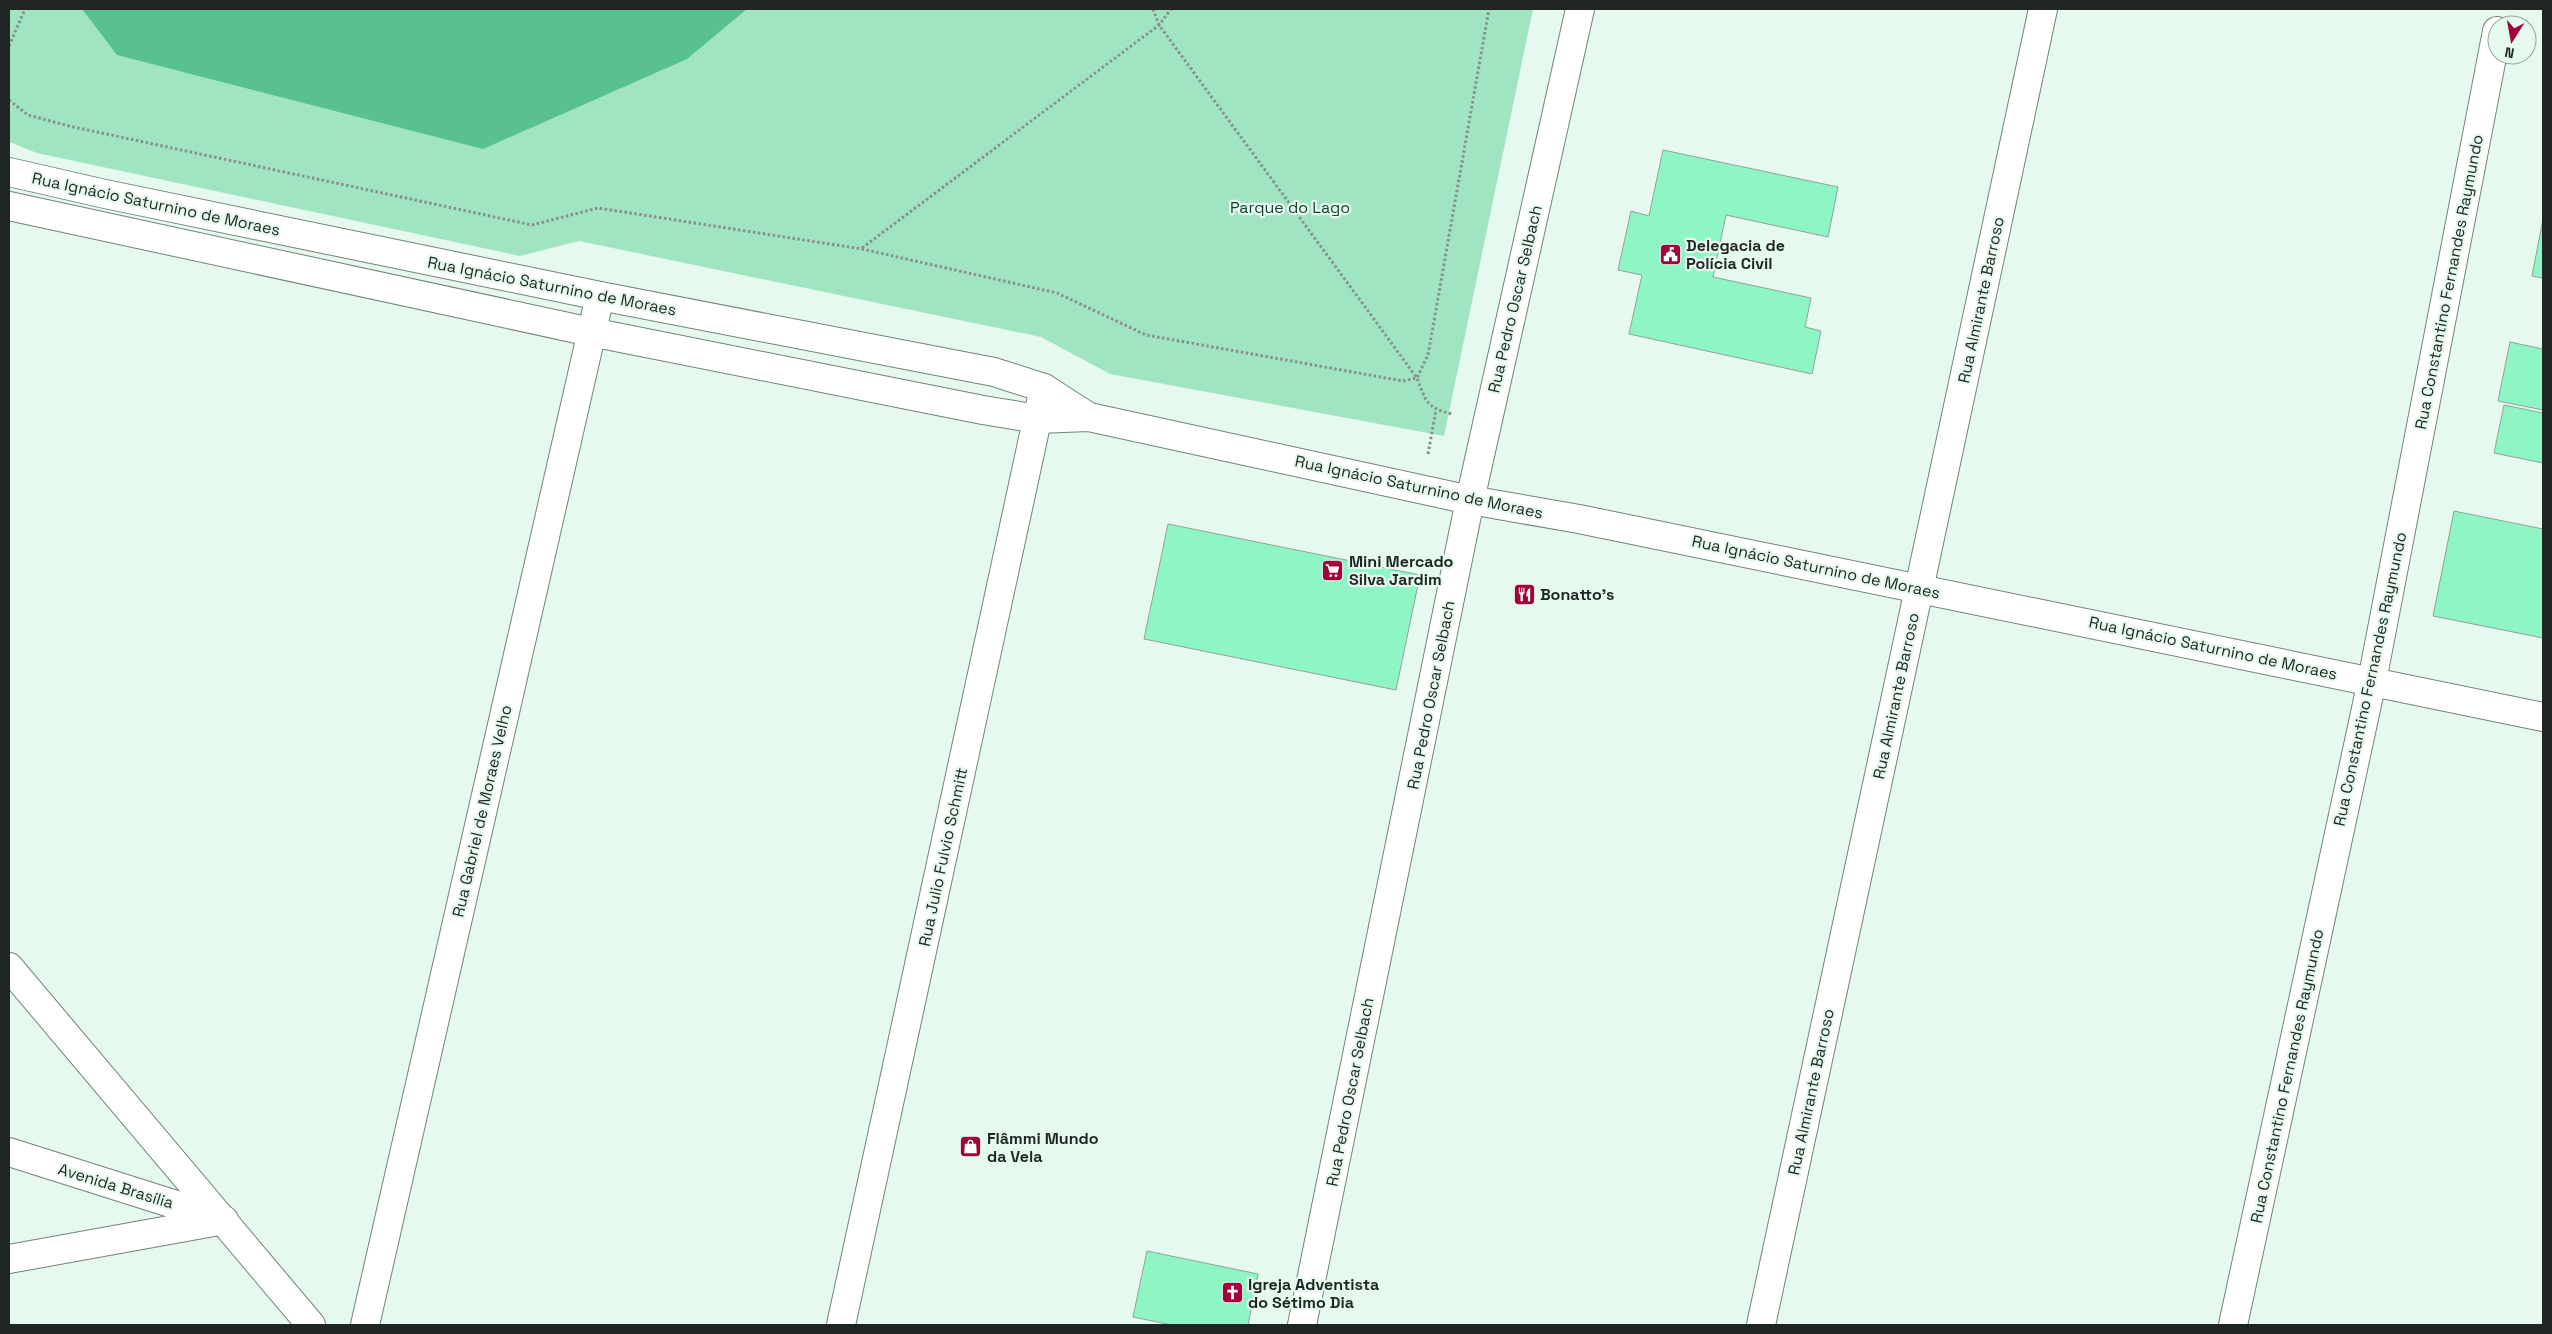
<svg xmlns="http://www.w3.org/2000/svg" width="2552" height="1334" font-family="'Space Grotesk',sans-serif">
<rect width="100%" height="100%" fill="#e6f9ee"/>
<path fill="#a1e4c2" d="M9 9H1533L1444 436 1110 374 1041 337 579 241 520 256 37 153 9 142Z"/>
<path fill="#58c091" d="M82 9H747L687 59 483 149 117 55Z"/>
<path fill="#8ef5c4" stroke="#91a399" d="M1663 150 1838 187 1828 237 1726 215 1713 277 1811 298 1805 327 1821 331 1812 374 1629 334 1642 275 1618 270 1631 211 1649 216Z
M2543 219V278L2532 276Z
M2510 342 2543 349V410L2498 401Z
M2504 405 2543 413V463L2494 453Z
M2454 511 2543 529V638L2433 616Z
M1168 524 1420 575 1396 690 1144 639Z
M1147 1251 1258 1274 1248 1325H1172L1133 1317Z"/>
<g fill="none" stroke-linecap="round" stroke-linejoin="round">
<defs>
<path id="street" d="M9 1152 224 1220
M9 1259 219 1221
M365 1325 600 296
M841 1325 1044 388
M1761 1325 1919 589
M2233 1325 2372 681 2497 31"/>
<path id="secondary" d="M9 172 105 194 600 296 994 372 1044 388 1089 417
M9 206 591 332 983 410 1038 419 1089 417 1470 500 1579 519 2543 717
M1919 589 2043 9
M9 967 311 1325
M1302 1325 1470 500 1580 9"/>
</defs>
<use href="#street" stroke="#72837a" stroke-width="30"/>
<use href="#secondary" stroke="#72837a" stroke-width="30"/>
<path stroke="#85928b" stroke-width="3" stroke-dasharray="2.5 2.5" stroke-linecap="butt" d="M1153 9 1159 25 1417 378C1426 401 1426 408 1452 414
M9 46 25 9
M9 100 28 115 69 126 532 225 598 208 862 249 1057 293 1146 335 1403 381 1417 378 1428 355 1489 9
M862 248 1159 25 1171 9
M1428 454 1436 410"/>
<use href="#street" stroke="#fff" stroke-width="28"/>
<use href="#secondary" stroke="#fff" stroke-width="28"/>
</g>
<defs>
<symbol id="civic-square" viewBox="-11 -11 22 22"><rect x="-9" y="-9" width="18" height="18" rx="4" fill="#a1033b" stroke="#e6f9ee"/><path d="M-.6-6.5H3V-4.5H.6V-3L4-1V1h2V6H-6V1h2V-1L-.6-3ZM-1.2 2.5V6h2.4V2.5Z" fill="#fff"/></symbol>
<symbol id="supermarket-square" viewBox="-11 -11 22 22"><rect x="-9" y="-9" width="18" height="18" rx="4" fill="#a1033b" stroke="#e6f9ee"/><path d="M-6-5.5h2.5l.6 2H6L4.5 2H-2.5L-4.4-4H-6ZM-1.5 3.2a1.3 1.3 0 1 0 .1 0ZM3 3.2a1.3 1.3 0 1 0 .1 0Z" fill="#fff"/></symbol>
<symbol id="restaurant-square" viewBox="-11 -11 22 22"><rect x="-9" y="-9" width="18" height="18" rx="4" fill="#a1033b" stroke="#e6f9ee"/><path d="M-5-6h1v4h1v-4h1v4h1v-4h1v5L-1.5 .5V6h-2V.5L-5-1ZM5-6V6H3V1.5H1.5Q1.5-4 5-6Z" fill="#fff"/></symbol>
<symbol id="shop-square" viewBox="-11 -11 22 22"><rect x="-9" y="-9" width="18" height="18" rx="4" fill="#a1033b" stroke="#e6f9ee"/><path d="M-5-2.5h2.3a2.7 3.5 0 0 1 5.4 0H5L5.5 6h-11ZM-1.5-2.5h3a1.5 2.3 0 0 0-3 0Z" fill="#fff"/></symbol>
<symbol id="church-square" viewBox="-11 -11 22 22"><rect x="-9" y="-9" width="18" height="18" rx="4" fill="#a1033b" stroke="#e6f9ee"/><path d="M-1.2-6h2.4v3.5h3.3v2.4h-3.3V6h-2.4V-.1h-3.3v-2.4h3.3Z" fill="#fff"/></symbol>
</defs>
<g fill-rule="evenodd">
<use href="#civic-square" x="1658" y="242" width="25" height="25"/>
<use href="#supermarket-square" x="1320" y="558" width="25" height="25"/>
<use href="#restaurant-square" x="1512" y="582" width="25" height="25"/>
<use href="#shop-square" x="958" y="1134" width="25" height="25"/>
<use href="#church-square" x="1220" y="1280" width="25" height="25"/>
</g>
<g text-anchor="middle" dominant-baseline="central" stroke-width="4.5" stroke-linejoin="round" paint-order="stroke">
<g font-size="16" fill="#1e2522" stroke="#e6f9ee">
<text transform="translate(156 204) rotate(12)">Rua Ignácio Saturnino de Moraes</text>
<text transform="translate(2449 282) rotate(-79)">Rua Constantino Fernandes Raymundo</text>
<text transform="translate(552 286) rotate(11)">Rua Ignácio Saturnino de Moraes</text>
<text transform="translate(1515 299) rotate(-77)">Rua Pedro Oscar Selbach</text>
<text transform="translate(1981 300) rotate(-78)">Rua Almirante Barroso</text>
<text transform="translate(1419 487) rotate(12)">Rua Ignácio Saturnino de Moraes</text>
<text transform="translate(1816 567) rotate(12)">Rua Ignácio Saturnino de Moraes</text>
<text transform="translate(2213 648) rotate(12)">Rua Ignácio Saturnino de Moraes</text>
<text transform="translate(2370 679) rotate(-78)">Rua Constantino Fernandes Raymundo</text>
<text transform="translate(1431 695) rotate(-79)">Rua Pedro Oscar Selbach</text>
<text transform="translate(1896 696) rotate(-78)">Rua Almirante Barroso</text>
<text transform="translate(482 811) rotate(-77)">Rua Gabriel de Moraes Velho</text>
<text transform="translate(943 857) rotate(-78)">Rua Julio Fulvio Schmitt</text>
<text transform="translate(2287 1076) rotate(-78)">Rua Constantino Fernandes Raymundo</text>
<text transform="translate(1350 1092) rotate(-79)">Rua Pedro Oscar Selbach</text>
<text transform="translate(1811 1092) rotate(-78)">Rua Almirante Barroso</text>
<text transform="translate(116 1186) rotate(17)">Avenida Brasília</text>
</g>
<g font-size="16" fill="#15422f" stroke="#e6f9ee">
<text x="1290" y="207">Parque do Lago</text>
</g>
<g font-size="16" font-weight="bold" fill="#1e2522" stroke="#e6f9ee" text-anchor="start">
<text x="1686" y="245">Delegacia de<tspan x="1686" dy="18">Polícia Civil</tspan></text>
<text x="1349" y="561">Mini Mercado<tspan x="1349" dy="18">Silva Jardim</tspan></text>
<text x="1540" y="594">Bonatto's</text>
<text x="987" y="1138">Flâmmi Mundo<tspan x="987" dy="18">da Vela</tspan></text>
<text x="1248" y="1284">Igreja Adventista<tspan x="1248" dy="18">do Sétimo Dia</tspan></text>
</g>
</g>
<rect width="2552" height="1334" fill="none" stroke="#1e2522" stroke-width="20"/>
<g transform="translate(2512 40) rotate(191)"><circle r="24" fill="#e6f9ee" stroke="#96a49c"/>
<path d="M0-4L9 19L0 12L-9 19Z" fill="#a1033b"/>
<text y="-8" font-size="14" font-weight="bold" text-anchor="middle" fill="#1e2522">N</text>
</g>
</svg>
